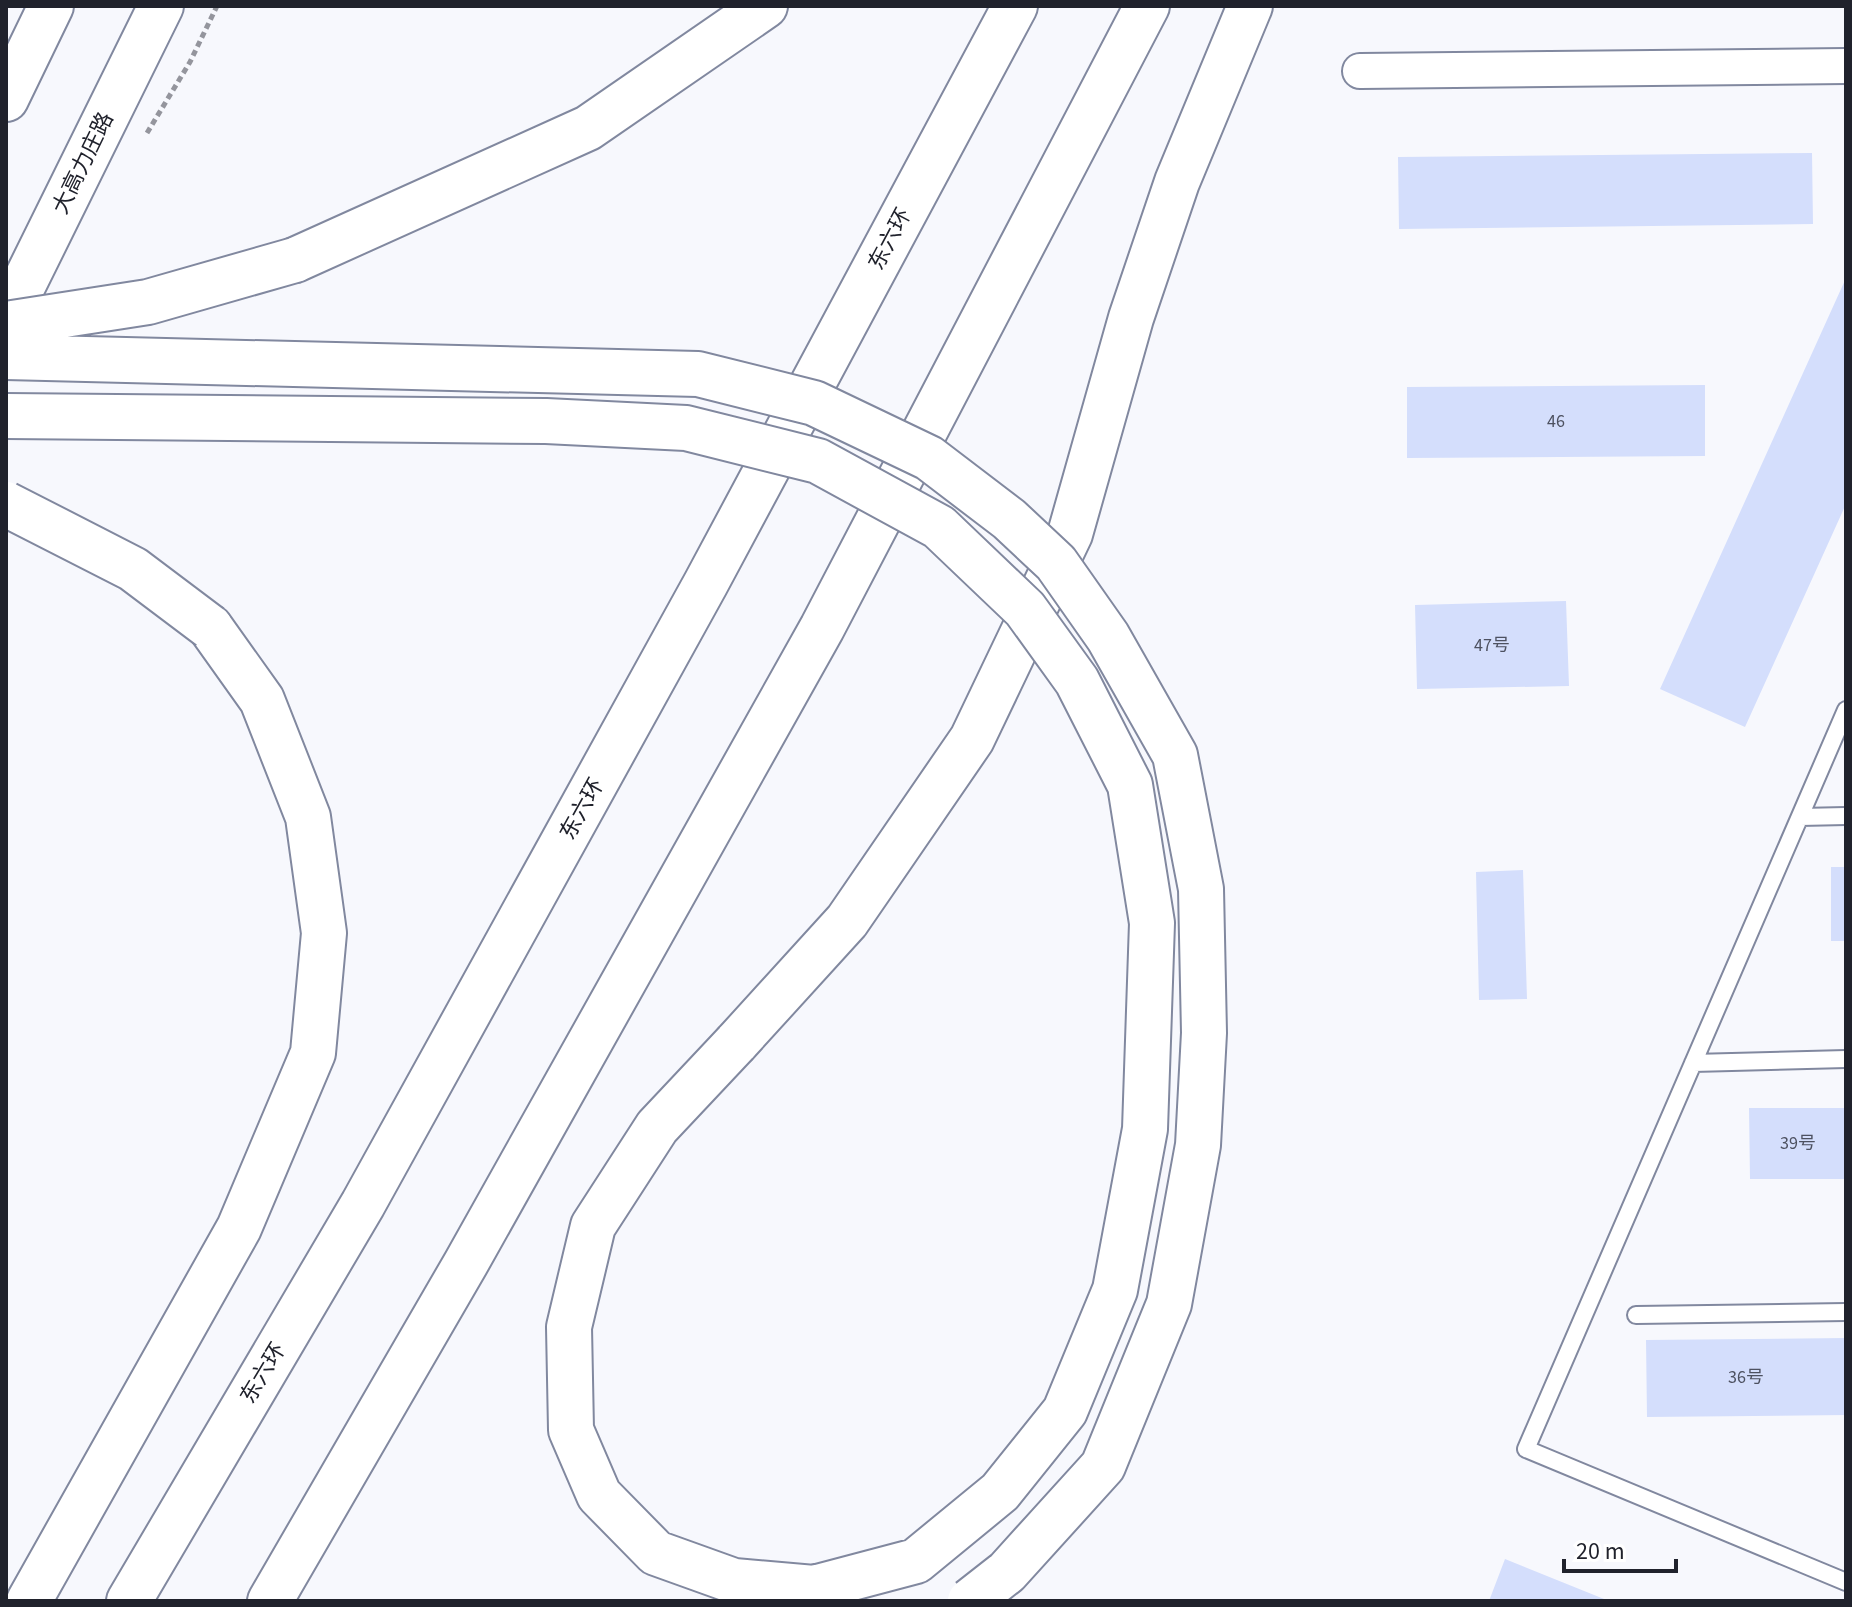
<svg xmlns="http://www.w3.org/2000/svg" width="1852" height="1607" font-family="'Source Sans 3','Noto Sans SC',sans-serif">
	<style>
		.building { fill: #d4defc }
		.lines { fill: none; stroke-linecap: round; stroke-linejoin: round }
		.service-casing { stroke: #81889f; stroke-width: 20 }
		.minor-casing { stroke: #81889f; stroke-width: 38 }
		.primary-casing { stroke: #81889f; stroke-width: 48 }
		.motorway-casing { stroke: #81889f; stroke-width: 48 }
		.path { stroke: #94959d; stroke-width: 5; stroke-dasharray: 6 4; stroke-linecap: butt }
		.service { stroke: #fff; stroke-width: 16 }
		.minor { stroke: #fff; stroke-width: 34 }
		.primary { stroke: #fff; stroke-width: 44 }
		.motorway { stroke: #fff; stroke-width: 44 }
		.motorway-bridge-casing { stroke: #81889f; stroke-width: 48; stroke-linecap: butt }
		.motorway-bridge { stroke: #fff; stroke-width: 44 }
		.labels { text-anchor: middle; dominant-baseline: central; stroke-width: 8; stroke-linejoin: round; paint-order: stroke }
		.number-label { font-size: 18px; fill: #4d5160 }
		.street-label { font-size: 22px; fill: #20222c; stroke: #fff }
	</style>
	<rect width="100%" height="100%" fill="#f7f8fd"/>
	<path class="building" d="M 1812,153 L 1813,224 L 1399,229 L 1398,157 Z
		M 1846,278 L 1846,504 L 1745,727 L 1660,689 Z
		M 1705,385 L 1705,456 L 1407,458 L 1407,387 Z
		M 1566,601 L 1569,686 L 1417,689 L 1415,605 Z
		M 1831,867 L 1846,867 L 1846,941 L 1831,941 Z
		M 1523,870 L 1527,999 L 1479,1000 L 1476,872 Z
		M 1749,1108 L 1846,1108 L 1846,1179 L 1750,1179 Z
		M 1846,1338 L 1846,1415 L 1647,1417 L 1646,1340 Z
		M 1505,1559 L 1609,1601 L 1489,1601 Z"/>
	<g class="lines">
		<defs>
			<path id="service" d="M 1846,710 L 1526,1449 L 1846,1582
				M 1800,817 L 1846,816
				M 1693,1063 L 1846,1059
				M 1636,1315 L 1846,1312"/>
			<path id="minor" d="M 1360,71 L 1846,66"/>
			<path id="primary" d="M 6,99 L 51,6
				M 6,320 L 161,6"/>
			<path id="motorway" d="M 295,260 L 588,128 L 765,6
				M 736,1043 L 847,921 L 972,739 L 1070,534 L 1131,318 L 1177,182 L 1250,6
				M 29,1601 L 239,1228 L 313,1053 L 324,933 L 308,817 L 262,700 L 210,627
				M 129,1601 L 363,1204 L 706,583 L 1015,6
				M 270,1601 L 466,1263 L 822,628 L 1147,6"/>
		</defs>
		<use href="#service" class="service-casing"/>
		<use href="#minor" class="minor-casing"/>
		<use href="#primary" class="primary-casing"/>
		<use href="#motorway" class="motorway-casing"/>
		<path class="path" d="M 147,133 L 190,62 L 217,6"/>
		<use href="#service" class="service"/>
		<use href="#minor" class="minor"/>
		<use href="#primary" class="primary"/>
		<use href="#motorway" class="motorway"/>
		<defs>
			<path id="motorway-bridge" d="M 6,324 L 148,302 L 295,260
				M 6,357 L 698,374 L 814,403 L 929,458 L 1009,519 L 1056,563 L 1108,637 L 1175,755 L 1201,889 L 1204,1033 L 1198,1145 L 1169,1304 L 1103,1466 L 1007,1572 L 970,1601
				M 6,416 L 546,421 L 686,428 L 818,461 L 939,527 L 1025,609 L 1077,681 L 1130,785 L 1152,923 L 1145,1129 L 1115,1290 L 1065,1411 L 1000,1492 L 916,1561 L 814,1588 L 734,1581 L 656,1553 L 599,1495 L 571,1430 L 569,1327 L 593,1226 L 657,1127 L 736,1043
				M 6,504 L 133,569 L 210,627"/>
		</defs>
		<use href="#motorway-bridge" class="motorway-bridge-casing"/>
		<use href="#motorway-bridge" class="motorway-bridge"/>
	</g>
	<g class="labels">
		<g class="number-label">
			<text x="1556" y="421">46</text>
			<text x="1492" y="645">47号</text>
			<text x="1798" y="1143">39号</text>
			<text x="1746" y="1377">36号</text>
		</g>
		<g class="street-label">
			<text transform="translate(83 163) rotate(-64)">大高力庄路</text>
			<text transform="translate(890 239) rotate(-62)">东六环</text>
			<text transform="translate(582 809) rotate(-61)">东六环</text>
			<text transform="translate(263 1373) rotate(-59)">东六环</text>
		</g>
	</g>
	<rect width="1852" height="1607" fill="none" stroke="#20222c" stroke-width="16"/>
	<path d="M1564 1559v12h112v-12" fill="none" stroke="#20222c" stroke-width="4"/>
	<text x="1576" y="1559" font-size="24" fill="#20222c" stroke="#ffffff" stroke-width="6" paint-order="stroke">20 m</text>
</svg>
